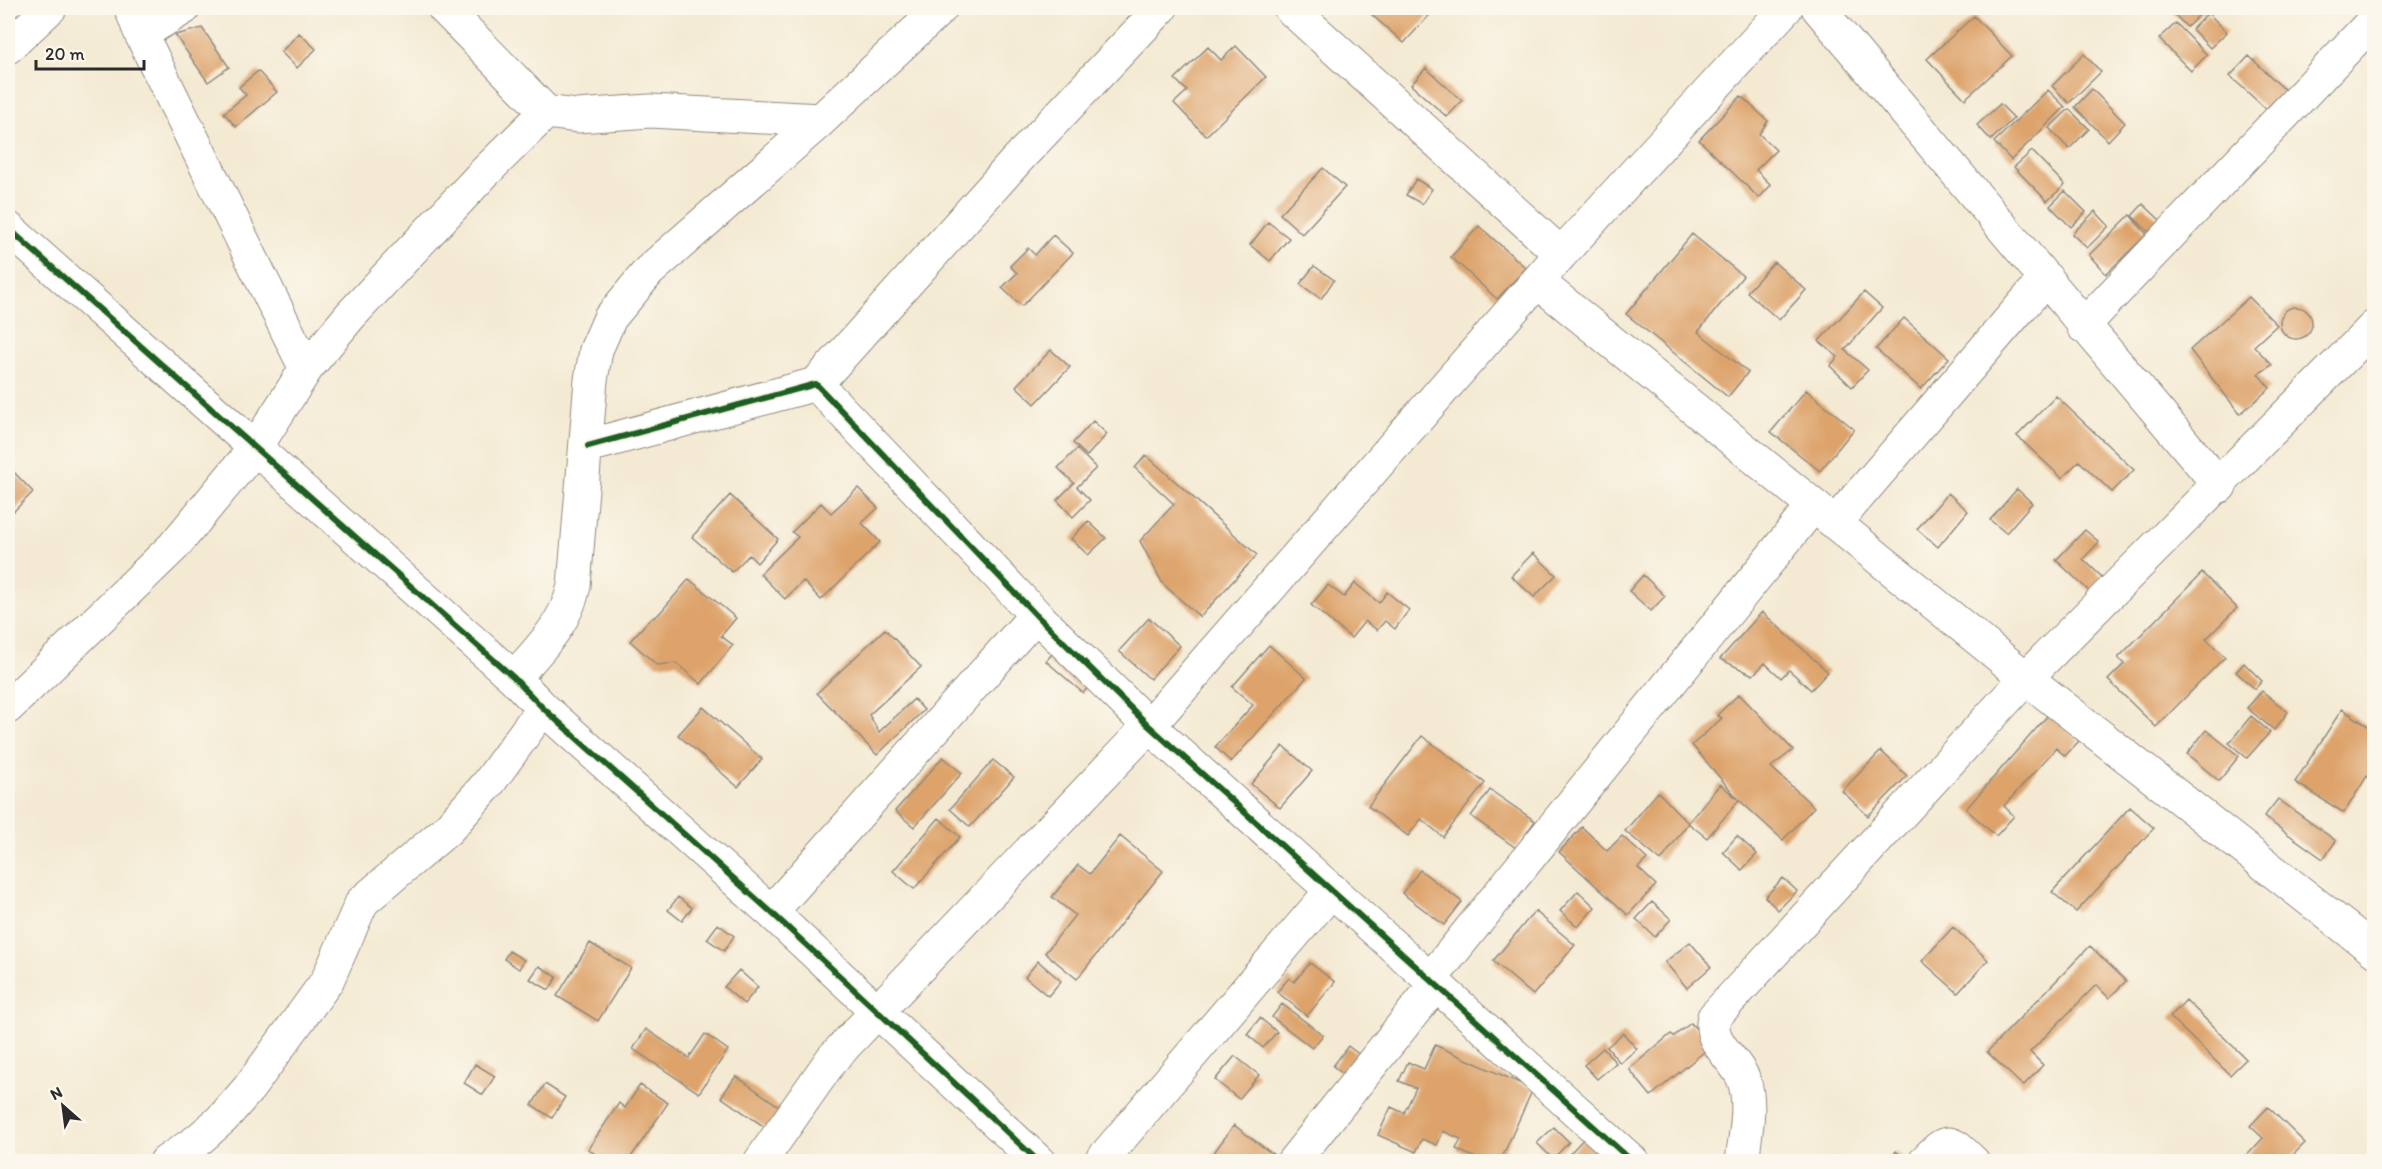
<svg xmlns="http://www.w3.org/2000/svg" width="2382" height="1169" font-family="Itim,sans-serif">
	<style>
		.building { fill: #dda36b }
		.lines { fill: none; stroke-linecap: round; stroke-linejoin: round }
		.minor-casing { stroke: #908a7f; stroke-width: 35 }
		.minor { stroke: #fff; stroke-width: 33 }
		.cycleway-casing { stroke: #fbf7ec; stroke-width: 10 }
		.cycleway { stroke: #1b5e20; stroke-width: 6 }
	</style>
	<rect width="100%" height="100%" fill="#fbf7ec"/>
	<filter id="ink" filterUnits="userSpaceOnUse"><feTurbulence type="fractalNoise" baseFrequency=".0167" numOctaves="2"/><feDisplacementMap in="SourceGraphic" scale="12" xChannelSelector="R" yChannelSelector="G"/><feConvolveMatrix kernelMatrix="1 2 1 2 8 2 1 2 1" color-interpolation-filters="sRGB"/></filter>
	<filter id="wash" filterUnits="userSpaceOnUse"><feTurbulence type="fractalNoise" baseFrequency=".008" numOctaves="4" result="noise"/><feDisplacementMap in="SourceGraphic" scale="24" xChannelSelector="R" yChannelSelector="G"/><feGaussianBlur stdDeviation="1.35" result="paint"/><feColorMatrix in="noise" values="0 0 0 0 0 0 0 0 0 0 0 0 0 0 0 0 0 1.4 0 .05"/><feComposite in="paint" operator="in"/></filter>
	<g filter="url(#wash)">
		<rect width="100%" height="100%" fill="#f4ead3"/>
		<g id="blocks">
			<path class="building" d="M 1364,8 L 1436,8 L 1404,43 Z
				M 2176,8 L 2206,8 L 2187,27 L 2172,12 Z
				M 2208,13 L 2227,32 L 2210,48 L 2192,29 Z
				M 1974,16 L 2012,56 L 1965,99 L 1927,59 Z
				M 2176,23 L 2207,55 L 2191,71 L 2159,39 Z
				M 202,28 L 229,67 L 208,82 L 175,35 Z
				M 299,33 L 316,49 L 297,68 L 281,52 Z
				M 1236,46 L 1266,77 L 1206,136 L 1174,103 L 1187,91 L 1175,79 L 1208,47 L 1221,60 Z
				M 2084,54 L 2101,72 L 2069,103 L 2052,86 Z
				M 2249,56 L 2285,90 L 2266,109 L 2230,76 Z
				M 1426,68 L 1462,101 L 1447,117 L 1411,85 Z
				M 258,71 L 277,92 L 236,127 L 224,113 L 246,95 L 239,87 Z
				M 2092,89 L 2125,123 L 2108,141 L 2075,107 Z
				M 2048,90 L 2065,107 L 2011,160 L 1994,142 Z
				M 1741,96 L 1768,121 L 1759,134 L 1776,150 L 1756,170 L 1771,185 L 1759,198 L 1699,140 Z
				M 2000,104 L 2014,118 L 1991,140 L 1977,125 Z
				M 2069,109 L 2089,129 L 2069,149 L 2049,128 Z
				M 2032,151 L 2065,185 L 2047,201 L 2014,167 Z
				M 1323,168 L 1345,187 L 1302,234 L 1280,214 Z
				M 1416,179 L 1432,189 L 1422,204 L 1406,195 Z
				M 2065,191 L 2086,212 L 2071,227 L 2050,206 Z
				M 2143,204 L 2161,221 L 2149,232 L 2132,216 Z
				M 2095,211 L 2109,226 L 2087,248 L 2072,234 Z
				M 2130,215 L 2147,234 L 2106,274 L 2089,255 Z
				M 1268,222 L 1289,238 L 1270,261 L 1250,245 Z
				M 1479,226 L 1526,268 L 1497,299 L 1451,257 Z
				M 1692,234 L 1743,276 L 1698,332 L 1748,372 L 1728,397 L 1626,314 Z
				M 1053,235 L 1073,253 L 1022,306 L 1002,288 L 1017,273 L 1010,266 L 1028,248 L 1035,255 Z
				M 1774,262 L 1806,290 L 1779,320 L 1747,292 Z
				M 1314,266 L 1334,280 L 1321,299 L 1300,284 Z
				M 1864,292 L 1882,308 L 1845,350 L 1868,370 L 1852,387 L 1830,366 L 1838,357 L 1819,341 Z
				M 2249,297 L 2277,325 L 2254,346 L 2272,365 L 2258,374 L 2270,388 L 2240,414 L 2190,350 Z
				M2280 323a16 16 0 1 1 32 0a16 16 0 1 1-32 0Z
				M 1904,318 L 1949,358 L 1921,389 L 1876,349 Z
				M 1051,350 L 1070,367 L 1035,404 L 1016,386 Z
				M 1806,390 L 1854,429 L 1820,471 L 1771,432 Z
				M 2056,396 L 2134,470 L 2112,492 L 2079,461 L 2062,478 L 2017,436 Z
				M 1093,421 L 1107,434 L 1087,456 L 1073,443 Z
				M 1077,449 L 1096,468 L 1077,487 L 1090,500 L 1073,517 L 1057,500 L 1074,483 L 1058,468 Z
				M 1146,455 L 1257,555 L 1200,617 L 1163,584 L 1140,541 L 1174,504 L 1135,468 Z
				M 8,466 L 33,492 L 8,517 Z
				M 858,488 L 878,508 L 862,523 L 880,542 L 821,600 L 803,581 L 785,599 L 760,574 L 798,537 L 792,532 L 821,503 L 831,513 Z
				M 2017,489 L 2032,503 L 2006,533 L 1990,520 Z
				M 1948,493 L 1968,511 L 1938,547 L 1917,529 Z
				M 730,495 L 778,539 L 757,563 L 749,555 L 732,572 L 692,537 Z
				M 1088,521 L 1106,538 L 1088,555 L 1071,539 Z
				M 2085,530 L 2099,542 L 2083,559 L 2103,578 L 2090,592 L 2056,560 Z
				M 1533,553 L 1556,575 L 1534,597 L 1511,576 Z
				M 2202,573 L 2237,608 L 2206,639 L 2225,657 L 2156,727 L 2108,680 L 2124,664 L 2118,658 Z
				M 1643,575 L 1665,596 L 1651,611 L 1629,591 Z
				M 689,579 L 736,618 L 721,636 L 733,645 L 701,684 L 676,663 L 657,665 L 630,641 L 648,621 L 659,614 Z
				M 1355,583 L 1379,603 L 1387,592 L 1409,610 L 1395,629 L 1385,621 L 1377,630 L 1365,621 L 1351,638 L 1311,605 L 1328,585 L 1344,597 Z
				M 1762,612 L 1828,672 L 1811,690 L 1789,670 L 1781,678 L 1765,663 L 1753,675 L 1720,659 Z
				M 1149,618 L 1180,646 L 1150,679 L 1119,651 Z
				M 885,629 L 921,667 L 869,715 L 879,732 L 914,699 L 924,710 L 877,755 L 817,693 Z
				M 1269,645 L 1306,678 L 1231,762 L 1215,747 L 1253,705 L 1232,687 Z
				M 1058,647 L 1095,680 L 1083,693 L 1046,661 Z
				M 2244,663 L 2262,681 L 2255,689 L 2236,672 Z
				M 2262,691 L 2288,712 L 2274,730 L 2247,708 Z
				M 1739,694 L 1793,750 L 1771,767 L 1814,807 L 1783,840 L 1739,800 L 1692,745 L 1722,718 L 1717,715 Z
				M 703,707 L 762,759 L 738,787 L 678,735 Z
				M 2342,709 L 2374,730 L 2374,765 L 2344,813 L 2295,782 Z
				M 2049,714 L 2079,741 L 2065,756 L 2056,748 L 2004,806 L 2014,816 L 1996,836 L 1966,809 Z
				M 2251,716 L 2270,732 L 2247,758 L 2229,743 Z
				M 2206,730 L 2239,756 L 2219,781 L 2187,754 Z
				M 1422,736 L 1485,783 L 1443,837 L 1421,819 L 1408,836 L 1368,806 Z
				M 1283,746 L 1312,771 L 1280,808 L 1251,784 Z
				M 1881,751 L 1907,776 L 1868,816 L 1842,791 Z
				M 943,757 L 962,773 L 914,827 L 895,811 Z
				M 993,760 L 1014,777 L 970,827 L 950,809 Z
				M 1720,784 L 1739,800 L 1707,838 L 1688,823 Z
				M 1490,790 L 1535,821 L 1516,848 L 1471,816 Z
				M 1658,792 L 1688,823 L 1661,861 L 1625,831 Z
				M 2278,799 L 2336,841 L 2323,859 L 2264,817 Z
				M 2130,807 L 2154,828 L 2076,912 L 2052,892 Z
				M 939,818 L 960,837 L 914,889 L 893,871 Z
				M 1582,827 L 1607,851 L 1622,836 L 1647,859 L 1638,868 L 1656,885 L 1628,915 L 1559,852 Z
				M 1120,836 L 1163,871 L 1077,979 L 1045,953 L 1075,915 L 1052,897 L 1078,865 L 1090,874 Z
				M 1737,836 L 1757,854 L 1742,870 L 1723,852 Z
				M 1420,870 L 1462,902 L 1444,925 L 1402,893 Z
				M 1783,878 L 1797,891 L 1778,910 L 1765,897 Z
				M 1578,891 L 1595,907 L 1578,927 L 1560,911 Z
				M 678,897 L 692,908 L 682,921 L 668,910 Z
				M 1652,902 L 1671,919 L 1655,937 L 1636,919 Z
				M 1535,911 L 1575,945 L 1533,995 L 1493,961 Z
				M 718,924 L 734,936 L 724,951 L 707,939 Z
				M 1953,927 L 1988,960 L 1958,993 L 1922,961 Z
				M 1690,942 L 1711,967 L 1687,988 L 1665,962 Z
				M 590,943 L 631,968 L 598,1021 L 557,996 Z
				M 2090,946 L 2126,981 L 2109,998 L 2096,985 L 2030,1052 L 2043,1065 L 2023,1086 L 1987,1052 Z
				M 509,951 L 524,960 L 519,969 L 504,959 Z
				M 1038,961 L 1061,981 L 1048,996 L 1025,977 Z
				M 1310,963 L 1335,982 L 1307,1016 L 1277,992 L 1289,978 L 1294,982 Z
				M 539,966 L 557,977 L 549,990 L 530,979 Z
				M 739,970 L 758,987 L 744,1004 L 724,987 Z
				M 2186,1000 L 2246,1059 L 2230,1075 L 2170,1017 Z
				M 1282,1004 L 1323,1035 L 1312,1048 L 1272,1017 Z
				M 1260,1018 L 1277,1032 L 1263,1048 L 1247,1034 Z
				M 1691,1023 L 1711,1046 L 1651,1096 L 1629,1069 L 1671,1034 L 1674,1036 Z
				M 646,1029 L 689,1058 L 705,1034 L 728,1050 L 699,1093 L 633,1049 Z
				M 1623,1033 L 1637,1049 L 1620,1063 L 1607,1047 Z
				M 1435,1045 L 1533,1089 L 1500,1162 L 1484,1162 L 1456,1149 L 1461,1139 L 1443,1131 L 1437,1145 L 1422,1139 L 1416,1152 L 1378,1135 L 1391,1107 L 1404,1113 L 1416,1088 L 1399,1081 L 1408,1062 L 1424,1069 Z
				M 1348,1046 L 1370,1063 L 1354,1083 L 1333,1066 Z
				M 1603,1048 L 1616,1063 L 1597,1079 L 1584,1065 Z
				M 1235,1056 L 1259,1075 L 1239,1099 L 1215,1080 Z
				M 475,1064 L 495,1076 L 483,1095 L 464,1083 Z
				M 736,1076 L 790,1114 L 775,1134 L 721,1097 Z
				M 545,1084 L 565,1097 L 552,1118 L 532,1105 Z
				M 640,1085 L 668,1103 L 631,1157 L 638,1162 L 607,1162 L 588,1149 L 619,1103 L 625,1108 Z
				M 2268,1107 L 2305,1143 L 2286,1162 L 2241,1162 L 2263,1138 L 2250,1126 Z
				M 1234,1125 L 1283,1162 L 1207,1162 Z
				M 1554,1127 L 1569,1142 L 1553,1159 L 1537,1143 Z
				M 1587,1135 L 1608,1155 L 1602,1162 L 1562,1162 Z
				M 1896,1151 L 1909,1162 L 1888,1162 Z"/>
		</g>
	</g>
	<g filter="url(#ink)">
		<use href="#blocks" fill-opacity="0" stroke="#908a7f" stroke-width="1.5"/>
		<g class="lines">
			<defs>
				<path id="minor" d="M 131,8 L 141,34 L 306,369
					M 444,8 L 546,112
					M 1290,8 L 1561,254
					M 1818,8 L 2220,486
					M 141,34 L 184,8
					M 8,47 L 50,8
					M 8,228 L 514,678 L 543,708 L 771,912 L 1039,1162
					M 1538,282 L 2026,678 L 2374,950
					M 2083,326 L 2374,20
					M 816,384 L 1016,161 L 1161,8
					M 588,446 L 816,384 L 1036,615 L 1149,726 L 1633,1162
					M 1836,522 L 2046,278
					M 514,678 C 539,649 566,624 574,586 L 591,380 L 596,350 L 610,318 L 649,271 L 821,120 L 941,8
					M 8,707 L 174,546 L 256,447 L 306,369 L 350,316 L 483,174 L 546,112 L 577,116 L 650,111 L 821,120
					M 771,912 L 1036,615
					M 166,1162 L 197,1141 L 223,1118 L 249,1088 L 327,981 L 362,902 L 447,830 L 488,784 L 543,708
					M 760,1162 L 832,1059 L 1149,726 L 1561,254 L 1786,8
					M 1100,1162 L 1332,890
					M 1293,1162 L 1428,994 L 1437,971 L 1813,506
					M 1742,1162 C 1745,1135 1753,1103 1743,1078 C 1734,1057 1707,1042 1714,1017 L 2026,678 L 2374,327
					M 1924,1162 C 1948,1137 1949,1139 1973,1162"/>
			</defs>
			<use href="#minor" class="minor-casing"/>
			<use href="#minor" class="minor"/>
			<defs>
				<path id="cycleway" d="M 8,228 L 514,678 L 543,708 L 771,912 L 1039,1162
					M 588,446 L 816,384 L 1036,615 L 1149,726 L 1633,1162"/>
			</defs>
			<use href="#cycleway" class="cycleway-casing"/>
			<use href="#cycleway" class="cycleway"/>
		</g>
	</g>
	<rect width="2382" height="1169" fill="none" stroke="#fbf7ec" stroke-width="30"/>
	<g transform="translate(63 1106) rotate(332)" stroke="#fbf7ec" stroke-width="4.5" paint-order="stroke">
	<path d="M0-4.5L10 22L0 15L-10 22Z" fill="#2b2b2b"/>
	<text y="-9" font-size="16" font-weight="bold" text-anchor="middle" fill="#2b2b2b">N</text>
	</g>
	<path d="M36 60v9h108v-9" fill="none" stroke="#2b2b2b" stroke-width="3"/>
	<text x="45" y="60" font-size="18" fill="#2b2b2b" stroke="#fbf7ec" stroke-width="4.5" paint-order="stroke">20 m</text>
</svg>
